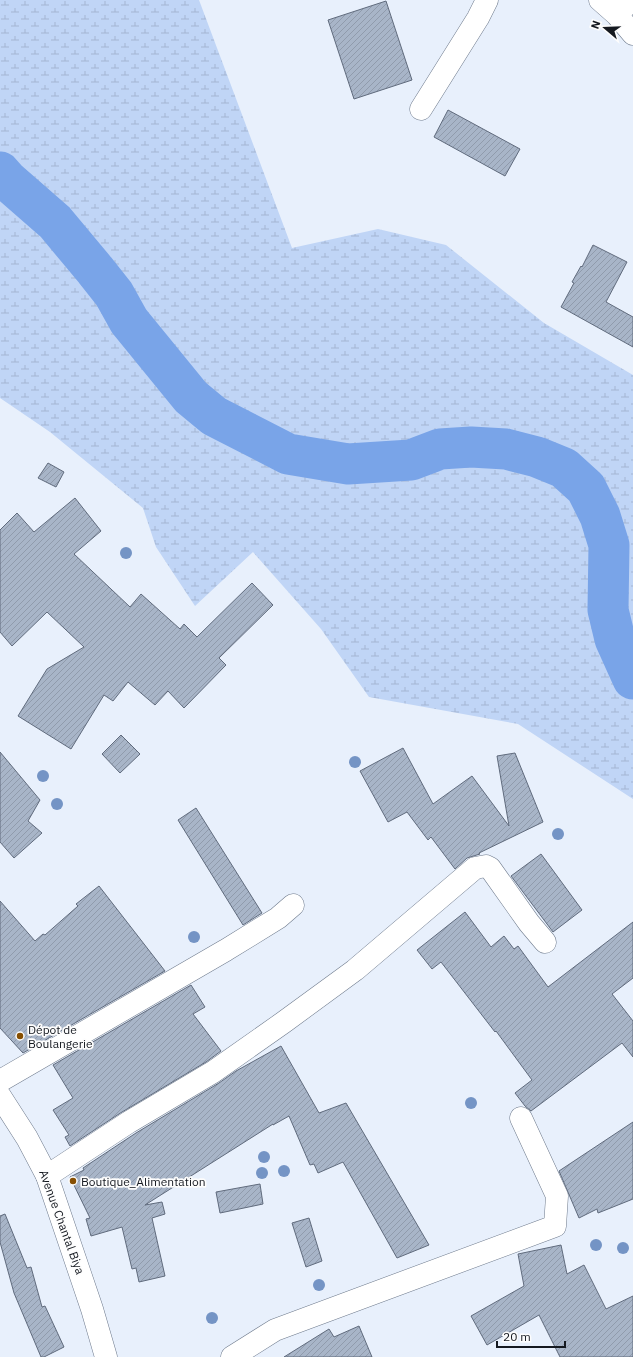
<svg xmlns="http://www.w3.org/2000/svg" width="633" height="1357" font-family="'IBM Plex Sans',sans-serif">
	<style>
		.wetland { fill: url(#wetland-marsh) }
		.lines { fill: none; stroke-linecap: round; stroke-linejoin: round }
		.river { stroke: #79a4e8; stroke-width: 41 }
		.building { fill: url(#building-hatch); stroke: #606b7d }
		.minor-casing { stroke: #6e7a8c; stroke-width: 23 }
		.major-casing { stroke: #6e7a8c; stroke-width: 23 }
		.minor { stroke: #fff; stroke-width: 22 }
		.major { stroke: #fff; stroke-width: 22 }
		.tree { fill: #7494c5 }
		.poi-dot { fill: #874f02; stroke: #fdfdfd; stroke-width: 1.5 }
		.labels { text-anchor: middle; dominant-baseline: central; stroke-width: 3.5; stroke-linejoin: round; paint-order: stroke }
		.poi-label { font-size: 12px; fill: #151920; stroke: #fdfdfd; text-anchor: start }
		.street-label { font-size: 12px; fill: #151920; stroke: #fdfdfd }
	</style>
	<defs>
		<pattern id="wetland-marsh" width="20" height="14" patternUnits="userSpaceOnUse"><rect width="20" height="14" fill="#c0d5f6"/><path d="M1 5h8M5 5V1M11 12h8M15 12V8" fill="none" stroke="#a4b6d3"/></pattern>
		<pattern id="building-hatch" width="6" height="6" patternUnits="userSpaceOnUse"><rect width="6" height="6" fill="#a8b5c8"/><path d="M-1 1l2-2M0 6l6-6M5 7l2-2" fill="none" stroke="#909bac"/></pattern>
	</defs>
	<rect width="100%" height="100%" fill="#e8f0fc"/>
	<path class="wetland" d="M 0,0 L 199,0 L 292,248 L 378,229 L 446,245 L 544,323 L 633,375 L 633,799 L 518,724 L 369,697 L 321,629 L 253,552 L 195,606 L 156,547 L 143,508 L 50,432 L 0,398 Z"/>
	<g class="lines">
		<path class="river" d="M 0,172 L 8,181 L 55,222 L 95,270 L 114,294 L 129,321 L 191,397 L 214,416 L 288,454 L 348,464 L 411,460 L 440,449 L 471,447 L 506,449 L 537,457 L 564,468 L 586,488 L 600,516 L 609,545 L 608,610 L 615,639 L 633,679"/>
	</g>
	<path class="building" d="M 386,1 L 412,80 L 354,99 L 328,20 Z
		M 448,110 L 520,149 L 505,176 L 434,137 Z
		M 593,245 L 627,262 L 606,302 L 633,317 L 633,347 L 561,307 L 574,283 L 572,282 L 581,266 L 582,267 Z
		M 48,463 L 64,472 L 56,487 L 38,478 Z
		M 75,498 L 101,531 L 74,554 L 130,607 L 141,594 L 180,629 L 184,624 L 197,637 L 252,583 L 273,605 L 219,658 L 226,665 L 184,708 L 168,691 L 155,705 L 128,682 L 113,701 L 104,695 L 71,749 L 18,716 L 47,669 L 84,647 L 47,612 L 12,646 L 0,632 L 0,530 L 17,513 L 34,532 Z
		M 121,735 L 140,754 L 120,773 L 102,754 Z
		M 403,748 L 433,804 L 472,776 L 509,826 L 497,756 L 515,753 L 543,822 L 479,853 L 480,854 L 467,858 L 455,869 L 431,837 L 428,840 L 407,812 L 388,822 L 360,771 Z
		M 0,752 L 40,800 L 28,821 L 42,833 L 14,858 L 0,842 Z
		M 196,808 L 262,913 L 243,925 L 178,820 Z
		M 541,854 L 582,910 L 553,932 L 511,876 Z
		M 99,886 L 165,971 L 23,1053 L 0,1028 L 0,901 L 35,941 L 43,934 L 45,935 L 78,906 L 76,904 Z
		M 465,912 L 491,947 L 504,936 L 514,949 L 518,946 L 548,987 L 633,922 L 633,978 L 612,994 L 633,1021 L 633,1057 L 622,1043 L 531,1111 L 525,1106 L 515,1093 L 532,1080 L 496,1031 L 495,1032 L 441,962 L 432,969 L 417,950 Z
		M 191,985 L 205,1007 L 193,1014 L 221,1051 L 206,1062 L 122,1112 L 70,1146 L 65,1137 L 69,1135 L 53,1110 L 73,1098 L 53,1065 Z
		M 281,1046 L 319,1113 L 346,1103 L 429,1245 L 397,1258 L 343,1162 L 318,1173 L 314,1164 L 310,1165 L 289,1116 L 273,1125 L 273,1124 L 145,1205 L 162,1202 L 165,1214 L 152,1218 L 165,1276 L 139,1282 L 136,1268 L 132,1269 L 122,1227 L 91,1236 L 86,1219 L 90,1218 L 70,1177 L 84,1170 L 83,1168 L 136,1133 L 219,1083 L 236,1071 Z
		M 633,1122 L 633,1199 L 598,1213 L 597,1209 L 579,1218 L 559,1171 Z
		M 260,1184 L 263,1204 L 220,1213 L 216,1192 Z
		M 5,1214 L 27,1268 L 31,1267 L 42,1307 L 45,1306 L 64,1347 L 44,1357 L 41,1357 L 14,1293 L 0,1242 L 0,1216 Z
		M 309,1218 L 322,1261 L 306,1267 L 292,1223 Z
		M 561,1245 L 567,1274 L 584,1265 L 606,1309 L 633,1296 L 633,1357 L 560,1357 L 539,1315 L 487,1345 L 471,1316 L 524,1286 L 518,1254 Z
		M 359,1326 L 372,1357 L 284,1357 L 329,1329 L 334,1337 Z"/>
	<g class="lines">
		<defs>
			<path id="minor" d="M 600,0 L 617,15 L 631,0
				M 617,15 L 633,34
				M 421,109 L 478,18 L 487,0
				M 0,1081 L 226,950 L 278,918 L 293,905
				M 47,1176 L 129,1122 L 213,1072 L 284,1022 L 355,970 L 475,868 L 486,866 L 490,868 L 529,923 L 545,942
				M 232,1357 L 275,1330 L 555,1226 L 557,1196 L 521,1118"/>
			<path id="major" d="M 0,1096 L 27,1138 L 47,1176 L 92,1309 L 106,1357"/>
		</defs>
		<use href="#minor" class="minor-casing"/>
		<use href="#major" class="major-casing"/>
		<use href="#minor" class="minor"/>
		<use href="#major" class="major"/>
	</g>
	<g class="tree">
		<circle cx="126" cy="553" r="6"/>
		<circle cx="355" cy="762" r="6"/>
		<circle cx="43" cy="776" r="6"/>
		<circle cx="57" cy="804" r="6"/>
		<circle cx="558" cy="834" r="6"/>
		<circle cx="194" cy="937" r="6"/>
		<circle cx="471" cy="1103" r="6"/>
		<circle cx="264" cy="1157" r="6"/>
		<circle cx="284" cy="1171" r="6"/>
		<circle cx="262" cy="1173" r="6"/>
		<circle cx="596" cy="1245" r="6"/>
		<circle cx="623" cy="1248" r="6"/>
		<circle cx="319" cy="1285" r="6"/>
		<circle cx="212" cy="1318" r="6"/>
	</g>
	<g class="poi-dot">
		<circle cx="20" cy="1036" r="4"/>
		<circle cx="73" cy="1181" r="4"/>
	</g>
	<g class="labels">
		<g class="poi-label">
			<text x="28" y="1029">Dépot de<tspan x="28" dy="14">Boulangerie</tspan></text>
			<text x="81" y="1181">Boutique_Alimentation</text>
		</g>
		<g class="street-label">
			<text transform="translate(62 1222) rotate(70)">Avenue Chantal Biya</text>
		</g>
	</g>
	<g transform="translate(605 28) rotate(289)" stroke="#fdfdfd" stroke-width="3" paint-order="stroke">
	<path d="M0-3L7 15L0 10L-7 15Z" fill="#151920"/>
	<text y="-6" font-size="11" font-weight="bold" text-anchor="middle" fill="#151920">N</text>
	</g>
	<path d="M497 1341v6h68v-6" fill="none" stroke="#151920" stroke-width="2"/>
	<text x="503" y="1341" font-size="12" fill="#151920" stroke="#fdfdfd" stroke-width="3" paint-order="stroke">20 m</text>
</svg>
